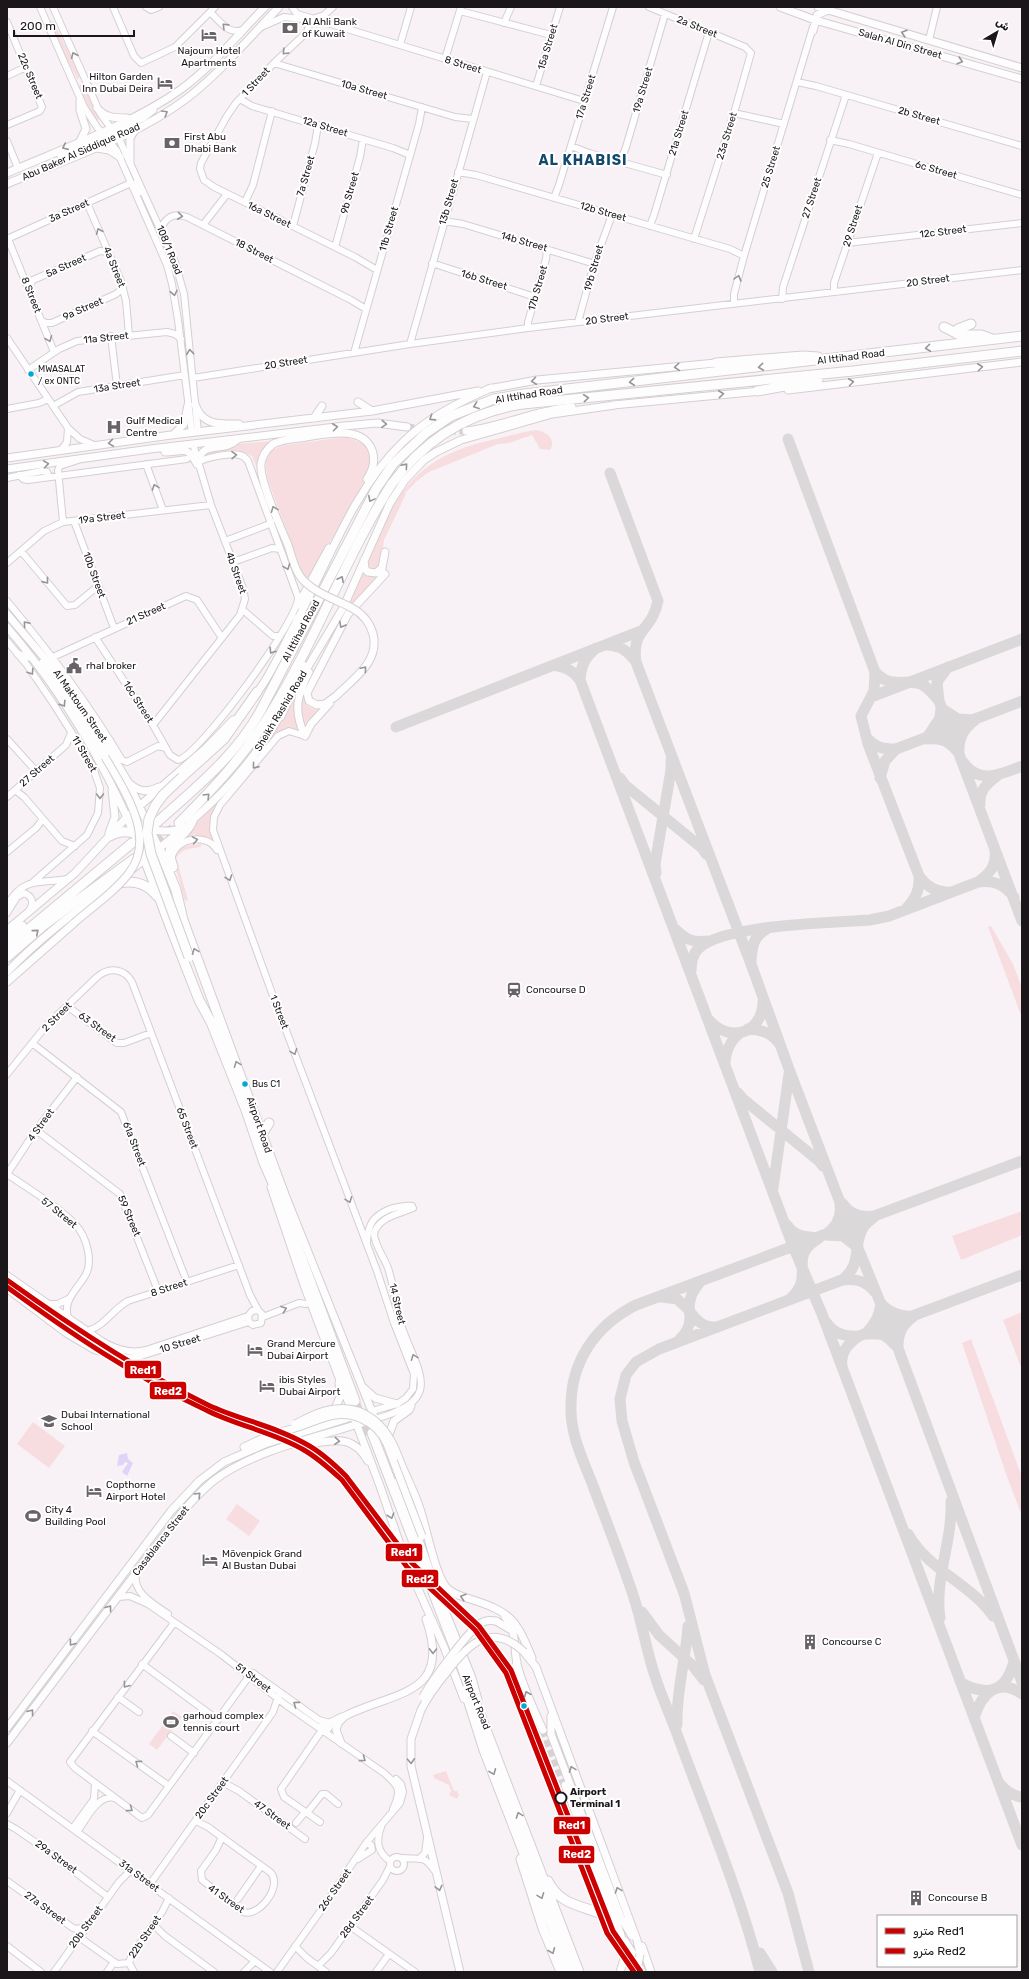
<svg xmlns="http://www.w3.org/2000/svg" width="1029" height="1979" font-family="Rubik,Cairo,sans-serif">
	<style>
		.green { fill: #f7dde0 }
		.water { fill: #e0d3f8 }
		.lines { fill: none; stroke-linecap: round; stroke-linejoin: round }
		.taxiway { stroke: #dbd8da; stroke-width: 11 }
		.major-tunnel { stroke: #d7d1d5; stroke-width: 7; stroke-dasharray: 7 3.5; stroke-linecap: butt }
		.highway-tunnel { stroke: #d7d1d5; stroke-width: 9; stroke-dasharray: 9 4.5; stroke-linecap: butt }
		.minor-casing { stroke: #d4cfd2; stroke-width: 8 }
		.major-casing { stroke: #d4cfd2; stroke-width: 9 }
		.highway-casing { stroke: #d4cfd2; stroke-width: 11 }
		.minor { stroke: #fefdfe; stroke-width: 6 }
		.major { stroke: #fefdfe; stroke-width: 7 }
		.highway { stroke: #fefdfe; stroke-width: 9 }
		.major-bridge-casing { stroke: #d4cfd2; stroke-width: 9; stroke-linecap: butt }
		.highway-bridge-casing { stroke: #d4cfd2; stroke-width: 11; stroke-linecap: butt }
		.major-bridge { stroke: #fefdfe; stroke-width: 7 }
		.highway-bridge { stroke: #fefdfe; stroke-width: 9 }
		.metro-1-casing { stroke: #fff; stroke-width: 8 }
		.metro-2-casing { stroke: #fff; stroke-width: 8 }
		.metro-1 { stroke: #c00; stroke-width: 5 }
		.metro-2 { stroke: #c00; stroke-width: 5 }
		.oneway { stroke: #979597 }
		.bus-dot { fill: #00a9ce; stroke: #fff; stroke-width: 1.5 }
		.stop-dot { fill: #fff; stroke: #1a1619; stroke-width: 2 }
		.labels { text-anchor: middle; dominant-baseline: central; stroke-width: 4; stroke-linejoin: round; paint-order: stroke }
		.bus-label { font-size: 9px; fill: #1a1619; stroke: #fff; text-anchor: start }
		.poi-label { font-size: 10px; fill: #1a1619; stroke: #fff; text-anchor: start }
		.street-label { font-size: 10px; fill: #1a1619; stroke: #fff }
		.stop-label { font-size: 10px; font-weight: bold; fill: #1a1619; stroke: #fff; text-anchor: start }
		.district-label { font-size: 14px; font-weight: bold; letter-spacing: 1px; fill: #12496b; stroke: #fff }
		.line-badge { stroke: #fff; stroke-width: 1.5 }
		.badge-label { font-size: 11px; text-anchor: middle; font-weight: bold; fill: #fff }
	</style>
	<rect width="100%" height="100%" fill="#f8f2f6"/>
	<path class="green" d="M 53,21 L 80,75 L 78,80 L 48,23 Z
		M 83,84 L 99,119 L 96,121 L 78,86 Z
		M 535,430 C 545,431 557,438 550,450 L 540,449 L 532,435 L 509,443 L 498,444 L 429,472 L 417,481 L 405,493 L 406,494 L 384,540 L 381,565 L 378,570 L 367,568 L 366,565 C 396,492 415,456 496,439 C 509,436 522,432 535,430 Z
		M 346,437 C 367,444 372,447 371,469 L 309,580 L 301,571 L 268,480 C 264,462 264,451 285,445 Z
		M 271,441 L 259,456 L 256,467 L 252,456 L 242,452 L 203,455 L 204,451 L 236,444 Z
		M 364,570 L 372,576 L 382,573 L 351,606 L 349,605 Z
		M 303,693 L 307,706 L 318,711 L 305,724 L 303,723 L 300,712 Z
		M 296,694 L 295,712 L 299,730 L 289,727 L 281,730 L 211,818 L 210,831 L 213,841 L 206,837 L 196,837 L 195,834 L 192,835 L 192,838 L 175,843 C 186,830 200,820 212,807 C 246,773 274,736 296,694 Z
		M 194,844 L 194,845 L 201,844 L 201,847 C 192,848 181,849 176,858 L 188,900 L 185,901 L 173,859 L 180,848 Z
		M 991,926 L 1013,964 L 1022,988 L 1022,1018 L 988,927 Z
		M 1022,1211 L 1022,1235 L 961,1260 L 952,1236 Z
		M 1022,1312 L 1022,1370 L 1003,1320 Z
		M 971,1339 L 1022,1477 L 1022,1516 L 1006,1474 L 962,1343 Z
		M 33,1422 L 65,1446 L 49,1468 L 17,1444 Z
		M 237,1504 L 260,1521 L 249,1536 L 226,1519 Z
		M 173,1711 L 182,1717 L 157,1750 L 149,1744 Z
		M 446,1771 L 454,1791 L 457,1791 L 459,1795 L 457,1799 L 449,1795 L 451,1791 L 449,1785 L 434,1778 L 433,1775 Z"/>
	<path class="water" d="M 127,1453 L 128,1459 L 133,1463 L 127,1476 L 122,1472 L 128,1463 L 125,1462 L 123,1465 L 117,1466 L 119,1455 Z"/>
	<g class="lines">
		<path class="taxiway" d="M 788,439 L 875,672 L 874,691 L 861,716 L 868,744 L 919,876 C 920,891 915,899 905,910
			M 610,473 L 658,601 C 652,631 631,629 636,662 L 751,964 L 789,1069 L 849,1226 L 889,1324 L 1022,1682
			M 606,645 C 620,645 628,651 636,662
			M 596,648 C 585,658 581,665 580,680 L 793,1246 L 822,1314 L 1022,1845
			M 554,665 C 566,668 573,670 580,680
			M 875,672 C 891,688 898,680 917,683 C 926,684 933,694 939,701 L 937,682 L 948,667
			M 871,697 L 1022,639
			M 939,701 L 1022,921
			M 941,708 L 958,719 L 975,720 C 964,728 958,738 959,752
			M 941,708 L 940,718 L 926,739 C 939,738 948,740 956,750
			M 396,727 L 643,630
			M 867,738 C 876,748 883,749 896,749
			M 964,763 C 979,785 1002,774 1022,766
			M 620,778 L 625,785 L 702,848 L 706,854
			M 880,778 L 885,761 L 896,749 L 1022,701
			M 980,805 C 979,791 986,784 997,776
			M 656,873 L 655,864 L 671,770 L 671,760
			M 919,876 C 926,886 935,892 948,892
			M 978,882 C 989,874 997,866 995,851
			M 675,929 C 685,939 692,943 707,941
			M 751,962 C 752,945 753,937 768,928
			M 691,971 C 691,964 692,955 698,949 C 723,924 832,923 870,920 L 889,916 L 978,882 C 994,880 1004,884 1014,897
			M 709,1020 C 730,1044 763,1033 763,1001
			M 748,1029 C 762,1030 770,1032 779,1043
			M 725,1063 C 726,1050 730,1041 740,1033
			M 738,1093 L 743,1099 L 819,1161 L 823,1166
			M 773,1188 L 789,1074
			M 842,1203 C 851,1215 860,1218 875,1216 C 871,1220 866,1223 863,1228 C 852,1247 863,1264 842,1280
			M 840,1205 C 842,1218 835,1228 825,1235 L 843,1236 L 857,1247
			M 787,1225 C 795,1237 806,1237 819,1238 C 815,1241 810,1244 807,1248 C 795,1263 812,1279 791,1298
			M 662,1297 L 677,1299 L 689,1310
			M 881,1303 C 879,1317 875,1325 865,1334 C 881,1333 884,1333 895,1345
			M 882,1305 C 891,1314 902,1317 914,1316 C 903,1324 898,1332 898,1346
			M 689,1310 C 689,1298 692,1292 700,1282
			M 826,1322 C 834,1334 845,1337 859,1336 C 848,1344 840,1352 842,1366
			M 859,1336 L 1022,1275
			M 678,1341 C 688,1332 692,1323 689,1310 C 696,1321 704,1328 718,1327
			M 908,1534 C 928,1570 971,1584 993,1616
			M 642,1612 L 659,1635 L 693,1666 L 704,1680
			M 940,1618 C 934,1579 953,1540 951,1501
			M 961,1683 C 988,1697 1006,1692 1014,1661
			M 974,1718 C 981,1695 997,1676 1022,1694
			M 677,1725 C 676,1691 686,1659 688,1626
			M 1000,1784 C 1006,1791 1012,1796 1022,1797
			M 760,1953 L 772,1972
			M 760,1972 C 739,1890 705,1811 676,1731 C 669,1712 660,1693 654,1673 C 645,1645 641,1616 631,1589 C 619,1553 605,1518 592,1483 C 582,1458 570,1433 571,1406 C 571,1361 596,1325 636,1305 L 1022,1161
			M 809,1972 L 788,1893 L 705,1675 L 684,1593 L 634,1462 L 622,1421 L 620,1399 L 626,1375 L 636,1362 L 659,1349 L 842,1280 C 856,1278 866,1281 875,1292"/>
		<path class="major-tunnel" d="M 407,427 L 447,431 L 466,431
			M 543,1730 L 565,1791
			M 531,1733 L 568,1835 L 575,1845"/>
		<path class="highway-tunnel" d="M 134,859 L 179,823
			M 355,1401 L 367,1435"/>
		<defs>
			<path id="minor" d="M 40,7 L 84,107 L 97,127 L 117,151 L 167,265 L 172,284 L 178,320 L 192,433
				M 53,7 L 100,113 L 120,141 L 175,262 L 184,294 L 198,432
				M 113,7 L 134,56 L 141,63 L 175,47 L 215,7
				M 146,7 L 151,10 L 159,7
				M 292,7 L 297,14 L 311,18 L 584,101
				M 649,7 L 745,47 L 751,53 L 734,113 L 694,239
				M 460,11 L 551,35
				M 210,12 C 220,21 228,35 242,30
				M 315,18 L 324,15 L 333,7
				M 305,19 L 309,25 L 307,32 L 274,63 L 236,103 L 227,116 L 201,163 L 200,169 L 204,180 L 214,187 L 355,257 L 377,270
				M 7,22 L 42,107 L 40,111 L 7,125
				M 504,23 L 511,7
				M 261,27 L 284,17 L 303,19
				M 929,40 L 937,7
				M 400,45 L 411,7
				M 445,59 L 461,7
				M 274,63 L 455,117 L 473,119
				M 7,76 L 26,67
				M 797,82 L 816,86 L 1022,146
				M 536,86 L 560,7
				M 240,99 L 252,106 L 393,148 L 410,155
				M 734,113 L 784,124
				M 830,140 L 849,144 L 1022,195
				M 7,141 L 18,168
				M 571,146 L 589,153 L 667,175
				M 620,162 L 626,147 L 665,14
				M 458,172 L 476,175 L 730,249 L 744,256
				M 554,198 L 559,185 L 613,7
				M 245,202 L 253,185 L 272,111
				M 87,203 L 121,281 L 126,301 L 129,335
				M 444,221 L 463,224 L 595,264
				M 203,225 L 227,194
				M 293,226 L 315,143 L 318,125
				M 650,226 L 654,215 L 709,32
				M 161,228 C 167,216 174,213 187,217 L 351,300 L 366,309
				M 7,239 L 131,183 L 138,185 L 141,192
				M 8,239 L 54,352
				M 847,243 L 1022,223
				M 335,247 L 360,157 L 363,139
				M 432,263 L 535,297
				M 28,288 L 33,280 L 100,251 L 108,252
				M 834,292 L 834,283 L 878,153
				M 782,299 L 783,287 L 846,95
				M 734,304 L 734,294 L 744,256 L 813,27
				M 41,320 L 46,323 L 52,323 L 116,294 L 123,288
				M 578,322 L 595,261 L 612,215
				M 528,328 L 528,322 L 546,259 L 547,249
				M 111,336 L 117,386
				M 7,338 L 68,428 L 80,439 L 94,445
				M 410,344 L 487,72
				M 354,353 L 419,124 L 422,107
				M 28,370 L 59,349 L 77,341 L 167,332 L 175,334 L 181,339
				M 193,378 L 410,344 L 528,328 L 1022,270
				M 53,406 L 78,392 L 185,375
				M 7,409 L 39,403 L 48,399
				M 61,450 L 67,442 L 68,428
				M 146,464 L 163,510
				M 19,475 L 23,479 L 28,480 L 187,459
				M 7,478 L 42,471 L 47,472 L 49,477
				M 74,521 L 114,628
				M 63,522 L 58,470 L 60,466 L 78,460
				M 225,541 L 267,525 L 271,521
				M 21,551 L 67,606 L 75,605 L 98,586
				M 233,562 L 272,548 L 280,549
				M 7,563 L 44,531 L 63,522 L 211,505
				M 7,601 C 49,651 88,703 122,760 L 127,762 L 158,746 L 166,748
				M 243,610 L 273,636 L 280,636
				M 95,637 L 153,725 L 170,755 L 178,760 C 198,757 300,619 298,597 L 248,461 C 246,458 244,456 240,455 C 232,453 202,457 197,464
				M 7,641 L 27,665 L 53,703 L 92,765 L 100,788 L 98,813 L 87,835 L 33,882
				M 49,657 L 53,657 L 186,596 L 197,600 L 222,638
				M 153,725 L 240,615 L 245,599 L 243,588 L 211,505 L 193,444
				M 305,736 L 289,731 L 278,736 L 220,805 L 214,817 L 213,830 L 273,996 L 377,1271 L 394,1323 L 414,1374 L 413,1389 L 406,1398 L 397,1404 L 372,1411
				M 7,739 L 36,771
				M 15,790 L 24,797 L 62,841 L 75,846
				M 7,797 L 66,745 L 71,733
				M 7,852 L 36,828 L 43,819
				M 172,856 C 178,837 207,833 217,850
				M 7,905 C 24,876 40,884 68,879
				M 7,913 L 17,897 L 24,893 C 32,896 34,902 30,909
				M 67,1006 L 117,1043 L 124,1043 L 151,1033
				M 32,1043 L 121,1112 L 187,1282
				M 7,1074 L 46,1026 L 97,977 C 109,967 124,968 132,982 L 250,1295 L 258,1310 L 262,1314 L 261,1323 L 253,1325 L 249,1322 L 248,1316 L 252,1311 L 258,1310
				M 36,1130 L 120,1194 L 158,1291
				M 367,1242 C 368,1224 373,1216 390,1209 C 398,1207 404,1205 412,1206
				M 7,1275 L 102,1341 C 116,1349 129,1354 146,1350 L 248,1316
				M 7,1289 L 67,1334 L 94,1350 L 120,1358 L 141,1356 L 249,1322
				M 49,1304 L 58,1304 L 70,1298
				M 68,1317 C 63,1302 75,1291 83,1279 C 95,1264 87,1236 74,1223 C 58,1206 27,1188 7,1174 L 36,1130 L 77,1077
				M 263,1317 L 299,1303 L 306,1304
				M 49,1321 C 57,1315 68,1328 75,1333 L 80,1331 L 79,1325
				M 87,1331 C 104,1327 113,1309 128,1301 L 239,1265
				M 375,1419 C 447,1399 417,1373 400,1322 C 395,1304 394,1286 388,1268 C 384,1257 375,1246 374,1234 C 378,1217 399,1214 413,1208
				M 136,1573 C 132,1593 154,1604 168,1614
				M 118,1597 L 130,1596 L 148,1604 L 222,1655 L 286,1705 L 384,1773 C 399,1786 402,1790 393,1809
				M 174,1623 L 70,1762 L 75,1768 L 142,1818 L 148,1815 L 250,1675
				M 142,1664 L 218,1720
				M 253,1673 L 319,1720 L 330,1723 L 331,1725 L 328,1729 L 321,1726
				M 118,1697 L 139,1712
				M 92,1731 L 169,1786
				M 171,1736 L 194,1753
				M 7,1781 L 270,1972
				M 224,1783 L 239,1791 L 305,1839
				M 7,1813 L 20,1790
				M 307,1813 L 322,1794 L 326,1794 L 338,1804
				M 196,1821 L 208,1827 L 270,1872 C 284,1885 259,1918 243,1912 L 202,1880 L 201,1871 L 216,1850 L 222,1837
				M 320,1822 L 284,1797 L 281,1789 L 322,1730
				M 296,1823 L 305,1812
				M 7,1824 L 16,1829 L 45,1849 L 108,1897
				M 381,1827 C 376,1841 377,1852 390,1861
				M 73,1828 L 94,1799 L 95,1783
				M 77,1832 C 86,1820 98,1793 115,1798
				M390 1864a7 7 0 1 1 14 0a7 7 0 1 1-14 0Z
				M 402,1858 C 418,1860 424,1854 434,1870
				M 358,1859 L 372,1850 L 371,1845 L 366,1843
				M 419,1859 L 425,1853 L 427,1838
				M 7,1881 L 73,1928 L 77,1929 L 86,1927
				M 150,1884 L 273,1712 L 278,1697
				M 238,1899 L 261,1866
				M 154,1925 L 165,1936 L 214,1972
				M 350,1926 L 415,1972
				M 79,1937 L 117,1964 L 129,1963
				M 7,1946 L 41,1972
				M 295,1946 L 307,1958 L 326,1972
				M 129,1963 L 132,1954 L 162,1912 L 169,1898
				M 129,1963 L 134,1972
				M 318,1966 L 331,1953 L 383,1880 L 390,1866
				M 54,1972 L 119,1882 L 131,1870
				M 107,1972 L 114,1962
				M 244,1972 L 255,1961
				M 277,1972 L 324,1906 L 366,1843 L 400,1803 L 403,1792 L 401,1784 L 396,1779
				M 376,1972 L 389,1954"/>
			<path id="major" d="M 780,7 L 815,20 L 1022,79
				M 818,7 L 1022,68
				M 813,31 L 817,15 L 828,10
				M 97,108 C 106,118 114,118 127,118
				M 80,141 L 86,129 L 80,110 L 80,100
				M 110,141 L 110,136 L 114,132 L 144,117 L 153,110
				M 97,148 L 109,150 L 120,157
				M 61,156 L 105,137 L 110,128
				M 130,162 L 130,138 L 135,130
				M 7,173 C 62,149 132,124 180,90 C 212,67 237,35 265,7
				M 7,184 C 66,159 134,138 186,99 C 220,73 249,38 279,7
				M 488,389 L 537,380 L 716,363
				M 788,390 L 1022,362
				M 358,402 L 372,411
				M 195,404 C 202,426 220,424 239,424
				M 613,405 L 761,391
				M 314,418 L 322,406
				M 466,431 C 502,427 535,410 572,407
				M 173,435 L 184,424 L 188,405
				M 165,452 C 184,452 186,444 197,464
				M 7,458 L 171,435 L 372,411 L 478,391
				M 197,464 C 203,438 222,454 237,440
				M 7,469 L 150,449 L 344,426 L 377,423 L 407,427
				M 288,545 C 281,528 259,481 261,464 C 262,456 267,449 273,444 C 283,439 295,439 306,437 C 327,434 362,425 372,450 C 376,461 373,470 367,479
				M 364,560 L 365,569 L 368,572 L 376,573 L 382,568 L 385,552
				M 298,605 L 329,548
				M 7,614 L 53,668 L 93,724 L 127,780 L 159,848
				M 7,627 C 60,689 104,762 135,836
				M 18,654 L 24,657 L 31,657
				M 43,662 L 84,721 L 105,757
				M 303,675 L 343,608 L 390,503 L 405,480 L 424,460 L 436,452 L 461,440 L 552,414 L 615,405
				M 254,696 C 267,683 283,647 292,630 C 326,569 351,492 402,443 C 427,418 459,402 491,388
				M 336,696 L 325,704 L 317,705 L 309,701 L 307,693 L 348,614 L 385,574
				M 305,736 C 293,711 297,695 309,672
				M 305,736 L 311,724 L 330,703
				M 129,783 C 139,792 147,793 159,787
				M 134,821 C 152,832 166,834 186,827
				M 189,823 C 226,792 258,754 282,712
				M 109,833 L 115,817 L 112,790
				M 7,930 L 75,873 L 127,817 L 206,748 L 233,720
				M 7,972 C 58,919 122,880 178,833
				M 7,982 L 74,923
				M 271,1187 L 304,1285 L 380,1486 L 406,1562 L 444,1647 L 464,1699
				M 282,1187 L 377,1424
				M 364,1388 L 375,1398 L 397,1404
				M 333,1413 L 340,1397 L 339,1383
				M 387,1440 L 394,1421 L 409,1410 L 411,1406
				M 307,1444 C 333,1441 352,1433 368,1461
				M 244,1447 L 276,1432
				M 398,1456 C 404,1472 412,1487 418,1503 C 426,1524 434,1572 446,1587 C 452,1594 461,1596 470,1599 C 511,1612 516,1619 532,1658
				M 398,1481 L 437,1591 L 472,1678 L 478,1700
				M 505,1617 C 518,1632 513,1651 518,1668 C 524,1689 534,1710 543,1730
				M 496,1621 L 513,1631
				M 524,1652 L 536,1667 L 637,1940 L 640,1954
				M 517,1662 L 510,1682 L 531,1733
				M 421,1710 L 411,1739 L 411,1766 L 460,1972
				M 551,1716 L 551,1734 L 621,1918 L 632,1936
				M 330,1723 L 342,1717
				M 7,1728 L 171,1511 L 199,1481 L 224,1462 L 265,1444 L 355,1416
				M 7,1743 L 180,1515 C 190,1503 200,1492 212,1482 C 249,1452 316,1437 362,1423
				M 341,1743 L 336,1730 L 338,1723 L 345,1716 C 395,1691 453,1696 426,1619
				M 565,1785 L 588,1846 L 591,1851 L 597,1854
				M 575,1845 L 595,1866 L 621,1935 L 625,1956 L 620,1972
				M 625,1941 L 637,1960 L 642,1972
				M 642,1946 L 651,1972"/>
			<path id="highway" d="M 944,327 L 960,335 L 981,335 L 992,339
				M 957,334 L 958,329 L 971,324
				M 716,363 L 803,356 L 818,357
				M 757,391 L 818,380
				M 293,637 L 298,619
				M 280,716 L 303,666
				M 182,777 L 224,739 L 257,692
				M 179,823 C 213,789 245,755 270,714 C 316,640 345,558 391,485 C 424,440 468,412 523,404 L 853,371 L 1022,351
				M 155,824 C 193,790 236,756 261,710 L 376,489 L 393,464 L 426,433 L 451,416 L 494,399 L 524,394 L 1022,336
				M 110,836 C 125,827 141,833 152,845
				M 159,848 L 176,890 L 183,920 L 283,1192
				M 157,851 L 153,849 L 148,850 L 145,859 L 170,926 L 199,1000 L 211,1022 L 246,1110 L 264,1163 L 279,1197 L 355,1401
				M 173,867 C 162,837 184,842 192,821
				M 110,885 C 129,880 144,880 157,896
				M 7,936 L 22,926
				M 7,947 L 132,843
				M 7,957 L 44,925 L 134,859
				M 262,1134 L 269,1123
				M 372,1433 L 579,1972
				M 465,1690 L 484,1750 L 570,1972
				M 521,1859 L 543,1928 L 561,1972
				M 548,1881 C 563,1911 592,1904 616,1922"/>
		</defs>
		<use href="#minor" class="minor-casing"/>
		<use href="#major" class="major-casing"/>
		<use href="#highway" class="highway-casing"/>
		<use href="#minor" class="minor"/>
		<use href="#major" class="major"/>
		<use href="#highway" class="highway"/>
		<defs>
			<path id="major-bridge" d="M 288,545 C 292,557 295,572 304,581 C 317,594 337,600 352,608 C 363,614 370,623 373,634 C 380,662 353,679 336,696
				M 74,923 C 92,907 115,892 129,873 C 157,837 124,790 105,757
				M 295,1424 C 306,1419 317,1412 329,1410 C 364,1402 387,1426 398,1456
				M 276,1432 C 306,1431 331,1404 362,1419 C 374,1424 382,1433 387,1444 L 422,1536
				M 423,1697 C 430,1683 469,1630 481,1623 C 486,1620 490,1620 496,1621
				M 421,1710 C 428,1696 437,1684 447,1672 C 468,1644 491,1621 524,1652
				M 634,1972 L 638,1965 L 640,1954"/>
			<path id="highway-bridge" d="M 182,777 L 163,795 L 155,806 L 149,819 L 147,833 L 151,854 L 189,957"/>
		</defs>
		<use href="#major-bridge" class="major-bridge-casing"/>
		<use href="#highway-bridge" class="highway-bridge-casing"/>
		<use href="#major-bridge" class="major-bridge"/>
		<use href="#highway-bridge" class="highway-bridge"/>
		<defs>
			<path id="metro-1" d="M 7,1280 C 71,1326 137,1370 208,1405 C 240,1420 275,1426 306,1444 C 321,1452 334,1464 346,1476 L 412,1563 L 479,1626 L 511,1670 L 613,1931 L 641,1972"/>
			<path id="metro-2" d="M 7,1287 C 70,1333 135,1377 206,1410 C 237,1426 274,1432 304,1450 C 318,1458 330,1469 342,1480 L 407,1567 L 475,1630 L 506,1673 L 607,1933 L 634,1972"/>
		</defs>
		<use href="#metro-1" class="metro-1-casing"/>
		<use href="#metro-2" class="metro-2-casing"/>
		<use href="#metro-1" class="metro-1"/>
		<use href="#metro-2" class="metro-2"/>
	</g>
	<defs><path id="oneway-chevron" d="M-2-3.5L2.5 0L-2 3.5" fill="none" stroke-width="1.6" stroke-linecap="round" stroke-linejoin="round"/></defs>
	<g class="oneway">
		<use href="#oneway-chevron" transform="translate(225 26) rotate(-136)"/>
		<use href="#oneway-chevron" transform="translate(904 33) rotate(-163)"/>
		<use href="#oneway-chevron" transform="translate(285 52) rotate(135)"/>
		<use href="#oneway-chevron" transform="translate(74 55) rotate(-113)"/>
		<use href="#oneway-chevron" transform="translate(960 61) rotate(16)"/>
		<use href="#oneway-chevron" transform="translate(165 113) rotate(-31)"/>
		<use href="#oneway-chevron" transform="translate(65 147) rotate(156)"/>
		<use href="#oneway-chevron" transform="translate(180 216) rotate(6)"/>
		<use href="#oneway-chevron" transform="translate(99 231) rotate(-113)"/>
		<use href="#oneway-chevron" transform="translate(738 278) rotate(-74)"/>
		<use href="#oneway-chevron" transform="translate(174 293) rotate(79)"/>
		<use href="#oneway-chevron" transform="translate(49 339) rotate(68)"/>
		<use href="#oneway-chevron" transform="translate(928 348) rotate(173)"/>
		<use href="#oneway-chevron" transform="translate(190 352) rotate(-96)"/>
		<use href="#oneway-chevron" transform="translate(677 367) rotate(175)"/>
		<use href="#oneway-chevron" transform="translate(761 367) rotate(174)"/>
		<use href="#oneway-chevron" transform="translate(980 367) rotate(-7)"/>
		<use href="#oneway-chevron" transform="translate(534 381) rotate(172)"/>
		<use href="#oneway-chevron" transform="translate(632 382) rotate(174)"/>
		<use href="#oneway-chevron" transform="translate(851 382) rotate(-7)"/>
		<use href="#oneway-chevron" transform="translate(721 394) rotate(-6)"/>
		<use href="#oneway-chevron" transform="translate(586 398) rotate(-6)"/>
		<use href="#oneway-chevron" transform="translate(476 406) rotate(160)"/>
		<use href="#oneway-chevron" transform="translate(432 418) rotate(147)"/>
		<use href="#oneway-chevron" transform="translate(384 424) rotate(3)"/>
		<use href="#oneway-chevron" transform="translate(335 427) rotate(-7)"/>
		<use href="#oneway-chevron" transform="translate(111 443) rotate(172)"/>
		<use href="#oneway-chevron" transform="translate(234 455) rotate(-1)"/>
		<use href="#oneway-chevron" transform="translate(46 464) rotate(-8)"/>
		<use href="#oneway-chevron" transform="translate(405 466) rotate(-49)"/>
		<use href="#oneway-chevron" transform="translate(155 487) rotate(-110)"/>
		<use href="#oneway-chevron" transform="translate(371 499) rotate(118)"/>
		<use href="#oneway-chevron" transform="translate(274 509) rotate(-111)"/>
		<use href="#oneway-chevron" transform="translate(287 567) rotate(69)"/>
		<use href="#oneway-chevron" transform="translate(341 579) rotate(-63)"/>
		<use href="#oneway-chevron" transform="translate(46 581) rotate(51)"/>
		<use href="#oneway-chevron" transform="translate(26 624) rotate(-130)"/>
		<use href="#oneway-chevron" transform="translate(342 625) rotate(119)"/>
		<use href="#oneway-chevron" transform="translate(272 651) rotate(123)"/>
		<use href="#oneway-chevron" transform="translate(364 669) rotate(-49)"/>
		<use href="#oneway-chevron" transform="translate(31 672) rotate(57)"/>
		<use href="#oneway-chevron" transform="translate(63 704) rotate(57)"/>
		<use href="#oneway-chevron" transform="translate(255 766) rotate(129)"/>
		<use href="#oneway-chevron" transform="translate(100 796) rotate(90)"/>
		<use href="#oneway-chevron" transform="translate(207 796) rotate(-45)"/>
		<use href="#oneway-chevron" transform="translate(195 840) rotate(-10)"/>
		<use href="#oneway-chevron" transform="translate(229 878) rotate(70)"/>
		<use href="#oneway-chevron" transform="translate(36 932) rotate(-40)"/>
		<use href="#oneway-chevron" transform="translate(195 951) rotate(-110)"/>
		<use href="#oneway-chevron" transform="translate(294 1052) rotate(69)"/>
		<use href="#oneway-chevron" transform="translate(237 1064) rotate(-111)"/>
		<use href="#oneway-chevron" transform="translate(349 1200) rotate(69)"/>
		<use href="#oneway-chevron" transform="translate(284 1309) rotate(-20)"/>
		<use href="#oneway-chevron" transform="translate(414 1357) rotate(-111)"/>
		<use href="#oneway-chevron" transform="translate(337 1441) rotate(5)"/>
		<use href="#oneway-chevron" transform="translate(198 1495) rotate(-46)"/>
		<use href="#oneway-chevron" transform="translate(391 1516) rotate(71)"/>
		<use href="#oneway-chevron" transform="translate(463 1597) rotate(-163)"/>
		<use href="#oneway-chevron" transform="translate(109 1608) rotate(-53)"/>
		<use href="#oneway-chevron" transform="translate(72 1643) rotate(127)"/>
		<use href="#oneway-chevron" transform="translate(433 1651) rotate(91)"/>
		<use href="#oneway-chevron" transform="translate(126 1685) rotate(127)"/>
		<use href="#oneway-chevron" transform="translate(527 1694) rotate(-113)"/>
		<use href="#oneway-chevron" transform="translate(296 1704) rotate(-144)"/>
		<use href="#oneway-chevron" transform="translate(31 1712) rotate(-53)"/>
		<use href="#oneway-chevron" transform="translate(363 1759) rotate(36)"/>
		<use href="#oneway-chevron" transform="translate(411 1761) rotate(87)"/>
		<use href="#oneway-chevron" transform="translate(138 1763) rotate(-144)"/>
		<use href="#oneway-chevron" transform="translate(572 1769) rotate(-111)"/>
		<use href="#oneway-chevron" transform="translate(493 1772) rotate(68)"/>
		<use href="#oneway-chevron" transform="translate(130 1809) rotate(36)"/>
		<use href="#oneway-chevron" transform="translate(519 1815) rotate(-110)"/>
		<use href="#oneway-chevron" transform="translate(439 1888) rotate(76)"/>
		<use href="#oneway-chevron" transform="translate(618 1890) rotate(-110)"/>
		<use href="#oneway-chevron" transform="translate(541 1896) rotate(69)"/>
		<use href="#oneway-chevron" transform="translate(552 1951) rotate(68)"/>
	</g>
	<defs>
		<symbol id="bank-bare" viewBox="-9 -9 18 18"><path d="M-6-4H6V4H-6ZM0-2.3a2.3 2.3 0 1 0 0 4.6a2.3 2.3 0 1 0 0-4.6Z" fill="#686366" stroke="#fff" stroke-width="2.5" paint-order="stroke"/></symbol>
		<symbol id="hotel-bare" viewBox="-9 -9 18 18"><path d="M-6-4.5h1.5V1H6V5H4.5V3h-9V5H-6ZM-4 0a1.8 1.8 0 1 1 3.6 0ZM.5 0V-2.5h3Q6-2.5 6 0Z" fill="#686366" stroke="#fff" stroke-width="2.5" paint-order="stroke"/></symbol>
		<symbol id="hospital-bare" viewBox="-9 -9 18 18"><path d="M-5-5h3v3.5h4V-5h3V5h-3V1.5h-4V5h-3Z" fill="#686366" stroke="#fff" stroke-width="2.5" paint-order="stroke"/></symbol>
		<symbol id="civic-bare" viewBox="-9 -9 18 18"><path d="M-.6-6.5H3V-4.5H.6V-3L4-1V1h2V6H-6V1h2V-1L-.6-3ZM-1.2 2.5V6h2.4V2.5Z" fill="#686366" stroke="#fff" stroke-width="2.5" paint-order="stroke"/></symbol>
		<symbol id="station-bare" viewBox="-9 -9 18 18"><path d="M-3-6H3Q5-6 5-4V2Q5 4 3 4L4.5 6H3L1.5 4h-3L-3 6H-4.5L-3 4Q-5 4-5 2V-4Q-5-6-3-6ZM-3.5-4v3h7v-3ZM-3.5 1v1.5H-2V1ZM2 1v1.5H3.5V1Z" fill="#686366" stroke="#fff" stroke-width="2.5" paint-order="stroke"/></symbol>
		<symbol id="school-bare" viewBox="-9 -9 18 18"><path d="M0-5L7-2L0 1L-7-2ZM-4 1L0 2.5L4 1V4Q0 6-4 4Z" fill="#686366" stroke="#fff" stroke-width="2.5" paint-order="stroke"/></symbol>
		<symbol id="stadium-bare" viewBox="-9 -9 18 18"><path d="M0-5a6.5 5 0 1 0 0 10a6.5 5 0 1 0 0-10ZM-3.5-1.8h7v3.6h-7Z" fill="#686366" stroke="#fff" stroke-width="2.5" paint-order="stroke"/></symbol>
		<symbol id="building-bare" viewBox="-9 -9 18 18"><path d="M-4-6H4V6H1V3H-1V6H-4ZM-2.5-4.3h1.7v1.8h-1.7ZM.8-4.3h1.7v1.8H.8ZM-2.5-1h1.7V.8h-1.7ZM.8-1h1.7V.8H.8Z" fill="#686366" stroke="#fff" stroke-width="2.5" paint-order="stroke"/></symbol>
	</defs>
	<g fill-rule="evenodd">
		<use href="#bank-bare" x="279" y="17" width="22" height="22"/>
		<use href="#hotel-bare" x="198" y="24" width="22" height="22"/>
		<use href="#hotel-bare" x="154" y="72" width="22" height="22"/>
		<use href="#bank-bare" x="161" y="132" width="22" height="22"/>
		<use href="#hospital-bare" x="103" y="416" width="22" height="22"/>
		<use href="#civic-bare" x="63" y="655" width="22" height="22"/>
		<use href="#station-bare" x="503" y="979" width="22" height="22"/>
		<use href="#hotel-bare" x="244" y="1339" width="22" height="22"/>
		<use href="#hotel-bare" x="256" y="1375" width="22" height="22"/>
		<use href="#school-bare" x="38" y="1410" width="22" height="22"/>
		<use href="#hotel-bare" x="83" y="1480" width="22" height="22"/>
		<use href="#stadium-bare" x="22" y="1505" width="22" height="22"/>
		<use href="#hotel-bare" x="199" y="1549" width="22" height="22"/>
		<use href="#building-bare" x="799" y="1631" width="22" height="22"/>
		<use href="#stadium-bare" x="160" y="1711" width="22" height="22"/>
		<use href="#building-bare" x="905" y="1887" width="22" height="22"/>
	</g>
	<g class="bus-dot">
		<circle cx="31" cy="374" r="3.5"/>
		<circle cx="245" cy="1084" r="3.5"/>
		<circle cx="524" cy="1706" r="3.5"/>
	</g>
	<circle class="stop-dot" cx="561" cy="1798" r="5.5"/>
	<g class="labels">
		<g class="bus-label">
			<text x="38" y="369">MWASALAT<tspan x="38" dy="12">/ ex ONTC</tspan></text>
			<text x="252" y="1084">Bus C1</text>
		</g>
		<g class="poi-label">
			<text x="302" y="22">Al Ahli Bank<tspan x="302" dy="12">of Kuwait</tspan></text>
			<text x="209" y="51" text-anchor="middle">Najoum Hotel<tspan x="209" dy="12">Apartments</tspan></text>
			<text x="153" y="77" text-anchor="end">Hilton Garden<tspan x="153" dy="12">Inn Dubai Deira</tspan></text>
			<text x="184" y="137">First Abu<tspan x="184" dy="12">Dhabi Bank</tspan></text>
			<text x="126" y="421">Gulf Medical<tspan x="126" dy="12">Centre</tspan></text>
			<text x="86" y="666">rhal broker</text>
			<text x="526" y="990">Concourse D</text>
			<text x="267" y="1344">Grand Mercure<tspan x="267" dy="12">Dubai Airport</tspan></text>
			<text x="279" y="1380">ibis Styles<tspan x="279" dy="12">Dubai Airport</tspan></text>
			<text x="61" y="1415">Dubai International<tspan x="61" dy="12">School</tspan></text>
			<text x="106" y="1485">Copthorne<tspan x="106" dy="12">Airport Hotel</tspan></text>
			<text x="45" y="1510">City 4<tspan x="45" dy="12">Building Pool</tspan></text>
			<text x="222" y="1554">Mövenpick Grand<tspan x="222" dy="12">Al Bustan Dubai</tspan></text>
			<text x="822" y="1642">Concourse C</text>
			<text x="183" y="1716">garhoud complex<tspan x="183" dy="12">tennis court</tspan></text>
			<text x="928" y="1898">Concourse B</text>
		</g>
		<g class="street-label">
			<text transform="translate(697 27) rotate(22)">2a Street</text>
			<text transform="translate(900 44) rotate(16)">Salah Al Din Street</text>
			<text transform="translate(548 47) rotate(-73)">15a Street</text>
			<text transform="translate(463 65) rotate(17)">8 Street</text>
			<text transform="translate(30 76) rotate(67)">22c Street</text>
			<text transform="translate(256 82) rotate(-47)">1 Street</text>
			<text transform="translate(364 90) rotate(16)">10a Street</text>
			<text transform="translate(643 90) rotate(-73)">19a Street</text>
			<text transform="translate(586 97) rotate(-73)">17a Street</text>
			<text transform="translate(919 116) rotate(16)">2b Street</text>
			<text transform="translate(325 127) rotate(17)">12a Street</text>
			<text transform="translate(679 133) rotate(-73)">21a Street</text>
			<text transform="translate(727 136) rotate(-73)">23a Street</text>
			<text transform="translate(81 152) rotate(-24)">Abu Baker Al Siddique Road</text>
			<text transform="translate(771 167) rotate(-73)">25 Street</text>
			<text transform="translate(936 170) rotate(16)">6c Street</text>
			<text transform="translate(306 176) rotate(-74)">7a Street</text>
			<text transform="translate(350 193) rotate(-74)">9b Street</text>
			<text transform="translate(812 198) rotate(-72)">27 Street</text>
			<text transform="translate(449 202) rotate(-74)">13b Street</text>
			<text transform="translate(69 211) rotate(-24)">3a Street</text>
			<text transform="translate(603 212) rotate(16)">12b Street</text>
			<text transform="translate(269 215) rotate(26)">16a Street</text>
			<text transform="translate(853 226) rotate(-72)">29 Street</text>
			<text transform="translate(389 229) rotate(-74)">11b Street</text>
			<text transform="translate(943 232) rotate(-7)">12c Street</text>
			<text transform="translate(524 242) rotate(16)">14b Street</text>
			<text transform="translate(169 250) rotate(68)">108/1 Road</text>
			<text transform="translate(254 251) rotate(27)">18 Street</text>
			<text transform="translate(66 266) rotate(-24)">5a Street</text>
			<text transform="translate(114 267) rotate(68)">4a Street</text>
			<text transform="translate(594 268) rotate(-74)">19b Street</text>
			<text transform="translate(484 280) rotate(17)">16b Street</text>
			<text transform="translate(928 281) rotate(-7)">20 Street</text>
			<text transform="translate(538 288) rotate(-74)">17b Street</text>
			<text transform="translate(31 295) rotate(68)">8 Street</text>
			<text transform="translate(83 309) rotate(-24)">9a Street</text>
			<text transform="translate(607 319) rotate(-7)">20 Street</text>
			<text transform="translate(106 338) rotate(-6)">11a Street</text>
			<text transform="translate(851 357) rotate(-7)">Al Ittihad Road</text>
			<text transform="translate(286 363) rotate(-9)">20 Street</text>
			<text transform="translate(117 386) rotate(-9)">13a Street</text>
			<text transform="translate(529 395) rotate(-9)">Al Ittihad Road</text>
			<text transform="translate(102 518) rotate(-7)">19a Street</text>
			<text transform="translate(236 573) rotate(71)">4b Street</text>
			<text transform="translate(94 575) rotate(70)">10b Street</text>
			<text transform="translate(146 614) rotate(-24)">21 Street</text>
			<text transform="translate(301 631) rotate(-62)">Al Ittihad Road</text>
			<text transform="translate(138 702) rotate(57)">16c Street</text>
			<text transform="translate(80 706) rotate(55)">Al Maktoum Street</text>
			<text transform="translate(281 711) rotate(-59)">Sheikh Rashid Road</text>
			<text transform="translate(84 754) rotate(60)">11 Street</text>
			<text transform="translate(37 771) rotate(-41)">27 Street</text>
			<text transform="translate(279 1012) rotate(69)">1 Street</text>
			<text transform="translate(57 1017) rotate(-45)">2 Street</text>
			<text transform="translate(97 1027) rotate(36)">63 Street</text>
			<text transform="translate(41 1125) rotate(-54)">4 Street</text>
			<text transform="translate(259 1125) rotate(71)">Airport Road</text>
			<text transform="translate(187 1128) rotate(69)">65 Street</text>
			<text transform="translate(134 1144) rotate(69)">61a Street</text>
			<text transform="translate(59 1213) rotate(39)">57 Street</text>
			<text transform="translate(129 1216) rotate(67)">59 Street</text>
			<text transform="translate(169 1288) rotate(-18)">8 Street</text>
			<text transform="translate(397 1304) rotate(77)">14 Street</text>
			<text transform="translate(180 1344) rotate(-17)">10 Street</text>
			<text transform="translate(161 1541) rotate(-52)">Casablanca Street</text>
			<text transform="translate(253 1678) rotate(37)">51 Street</text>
			<text transform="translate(476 1702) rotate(68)">Airport Road</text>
			<text transform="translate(212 1798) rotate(-54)">20c Street</text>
			<text transform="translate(272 1815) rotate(36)">47 Street</text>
			<text transform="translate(56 1857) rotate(36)">29a Street</text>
			<text transform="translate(139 1876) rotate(36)">31a Street</text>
			<text transform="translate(335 1890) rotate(-55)">26c Street</text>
			<text transform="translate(226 1899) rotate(35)">41 Street</text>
			<text transform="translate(45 1908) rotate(36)">27a Street</text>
			<text transform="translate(357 1917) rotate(-54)">28d Street</text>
			<text transform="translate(86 1927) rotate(-54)">20b Street</text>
			<text transform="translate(145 1937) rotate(-56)">22b Street</text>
		</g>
		<g class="stop-label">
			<text x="570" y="1792">Airport<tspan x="570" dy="12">Terminal 1</tspan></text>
		</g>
		<g class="district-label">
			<text x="583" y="160">AL KHABISI</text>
		</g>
	</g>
	<g class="line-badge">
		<rect x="124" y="1360" width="38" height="19" rx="4" fill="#c00"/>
		<rect x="149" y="1381" width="38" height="19" rx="4" fill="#c00"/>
		<rect x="385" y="1543" width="38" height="19" rx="4" fill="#c00"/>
		<rect x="401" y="1569" width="38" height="19" rx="4" fill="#c00"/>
		<rect x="553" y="1816" width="38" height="19" rx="4" fill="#c00"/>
		<rect x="558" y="1845" width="37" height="19" rx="4" fill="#c00"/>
	</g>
	<g class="badge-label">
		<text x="143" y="1374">Red1</text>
		<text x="168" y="1395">Red2</text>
		<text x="404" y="1556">Red1</text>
		<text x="420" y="1583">Red2</text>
		<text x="572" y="1829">Red1</text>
		<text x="577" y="1858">Red2</text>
	</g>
	<rect width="1029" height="1979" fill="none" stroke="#1a1619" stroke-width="16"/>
	<rect x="877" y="1915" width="140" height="52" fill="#ffffff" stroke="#a3a2a3"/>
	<rect x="885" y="1928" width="20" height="6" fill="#cc0000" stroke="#a3a2a3"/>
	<text x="913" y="1935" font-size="12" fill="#1a1619">مترو Red1</text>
	<rect x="885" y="1948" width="20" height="6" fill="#cc0000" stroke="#a3a2a3"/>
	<text x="913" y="1955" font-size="12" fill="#1a1619">مترو Red2</text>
	<g transform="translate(997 32) rotate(38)" stroke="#ffffff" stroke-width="3" paint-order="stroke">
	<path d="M0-3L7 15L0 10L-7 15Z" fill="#1a1619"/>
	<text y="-6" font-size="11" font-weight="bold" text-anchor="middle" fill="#1a1619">ش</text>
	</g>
	<path d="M14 30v6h120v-6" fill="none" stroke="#1a1619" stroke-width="2"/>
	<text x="20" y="30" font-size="12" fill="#1a1619" stroke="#ffffff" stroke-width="3" paint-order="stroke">200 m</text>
</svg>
